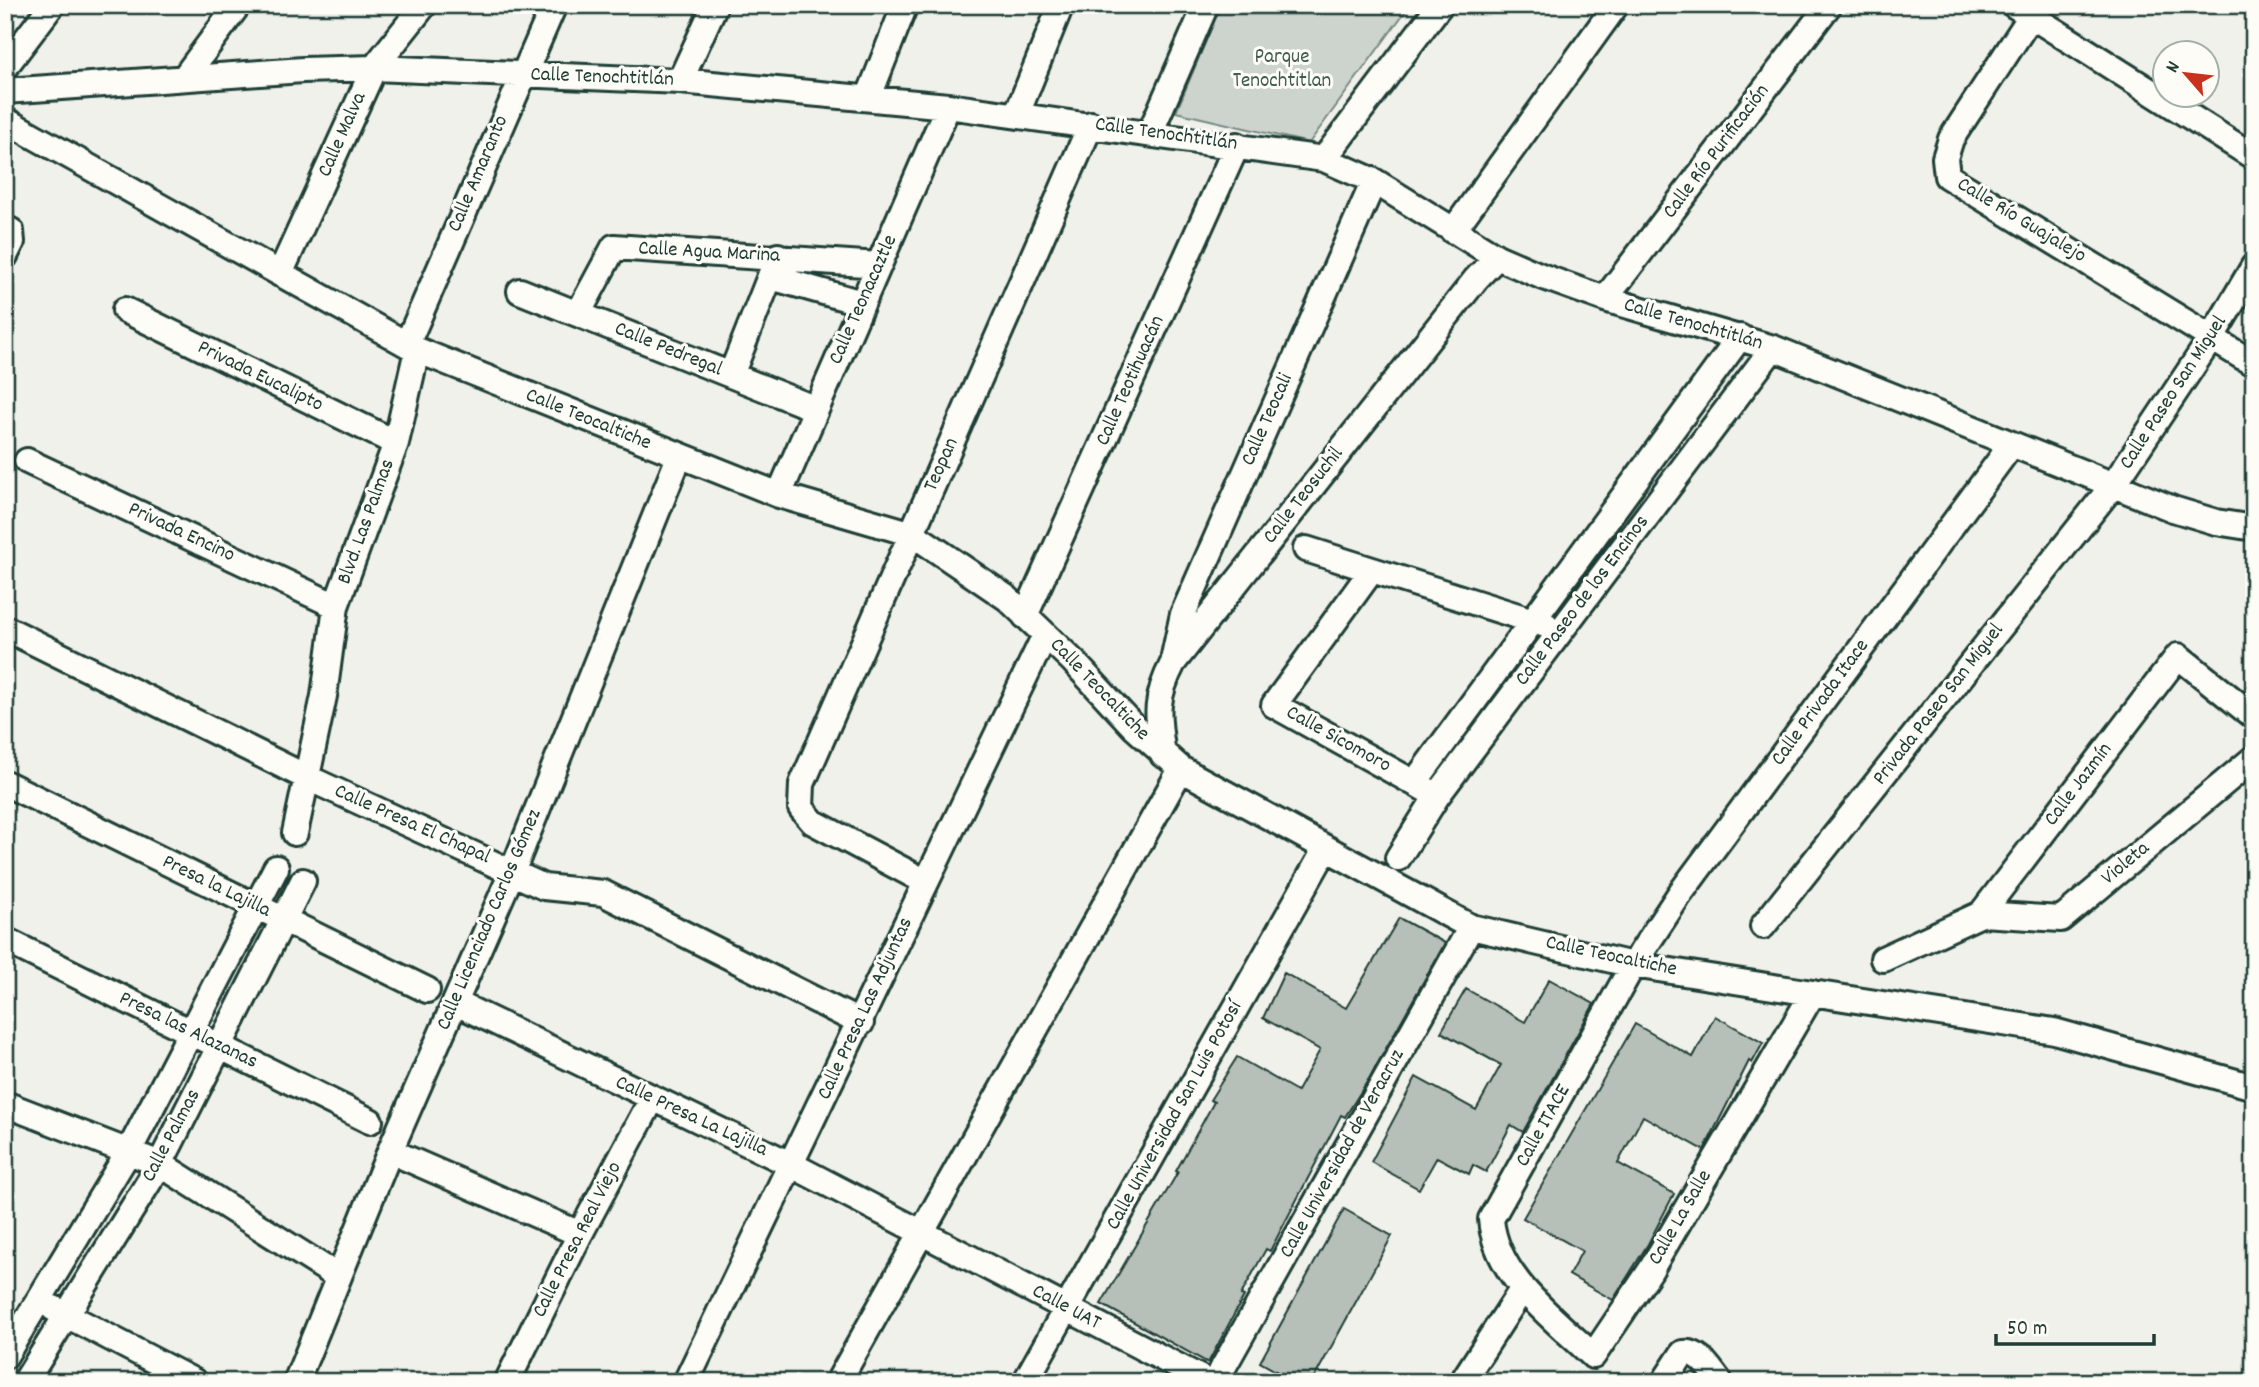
<svg xmlns="http://www.w3.org/2000/svg" width="2259" height="1387" font-family="Dekko,sans-serif">
	<style>
		.green { fill: #cdd3cd; stroke: #768880; stroke-width: 2 }
		.building { fill: #b6bfb8; stroke: #1f3d34; stroke-width: 2 }
		.lines { fill: none; stroke-linecap: round; stroke-linejoin: round }
		.minor-casing { stroke: #1f3d34; stroke-width: 30 }
		.minor { stroke: #fdfcf7; stroke-width: 24 }
		.labels { text-anchor: middle; dominant-baseline: central; stroke-width: 6; stroke-linejoin: round; paint-order: stroke }
		.park-label { font-size: 21px; fill: #425b53; stroke: #fdfcf7 }
		.street-label { font-size: 21px; fill: #1f3d34; stroke: #fdfcf7 }
	</style>
	<rect width="100%" height="100%" fill="#f0f1eb"/>
	<filter id="ink" filterUnits="userSpaceOnUse"><feTurbulence type="fractalNoise" baseFrequency=".0143" numOctaves="2"/><feDisplacementMap in="SourceGraphic" scale="14" xChannelSelector="R" yChannelSelector="G"/><feConvolveMatrix kernelMatrix="1 2 1 2 8 2 1 2 1" color-interpolation-filters="sRGB"/></filter>
	<g filter="url(#ink)">
		<path class="green" d="M 1221,5 L 1410,5 L 1309,143 L 1176,112 Z"/>
		<path class="building" d="M 1399,918 L 1445,943 L 1370,1077 L 1345,1117 L 1341,1115 L 1270,1251 L 1266,1249 L 1241,1295 L 1244,1296 L 1208,1363 L 1101,1304 L 1178,1172 L 1176,1171 L 1214,1102 L 1210,1100 L 1237,1057 L 1297,1091 L 1320,1050 L 1263,1018 L 1284,973 L 1346,1008 Z
			M 1549,979 L 1594,1004 L 1523,1132 L 1511,1125 L 1486,1172 L 1473,1165 L 1469,1174 L 1437,1157 L 1419,1189 L 1371,1162 L 1416,1077 L 1476,1110 L 1501,1065 L 1441,1032 L 1466,989 L 1525,1022 Z
			M 1715,1016 L 1763,1043 L 1752,1063 L 1749,1061 L 1704,1150 L 1643,1116 L 1618,1163 L 1674,1194 L 1648,1244 L 1613,1300 L 1569,1275 L 1582,1251 L 1523,1218 L 1635,1024 L 1693,1057 Z
			M 1344,1209 L 1392,1236 L 1312,1382 L 1295,1382 L 1260,1362 Z"/>
		<g class="lines">
			<defs>
				<path id="minor" d="M 2014,5 L 2254,157
					M 2031,16 L 1951,139 L 1945,158 L 1947,176 L 2254,364
					M 5,67 L 52,5
					M 184,78 L 238,5
					M 680,81 L 715,5
					M 5,91 L 303,70 L 374,68 L 680,81 L 948,106 L 1324,159 L 1374,181 L 1497,257 L 1541,276 L 1605,299 L 1773,348 L 2173,509 L 2216,522 L 2254,528
					M 869,96 L 905,5
					M 1017,114 L 1061,5
					M 5,120 L 417,350 L 779,495 L 913,534 L 1007,598 L 1073,661 L 1134,727 L 1181,769 L 1471,927 L 1633,965 L 2054,1031 L 2254,1087
					M 1150,133 L 1206,5
					M 1324,159 L 1440,5
					M 5,228 L 11,231 L 12,242 L 5,256
					M 1453,231 L 1616,5
					M 280,274 L 374,68 L 424,5
					M 771,277 L 862,303
					M 520,291 L 816,409
					M 1605,299 L 1829,5
					M 125,310 L 396,443
					M 578,314 L 614,247 L 879,265
					M 407,344 L 554,5
					M 731,375 L 778,256
					M 27,461 L 336,606
					M 779,495 L 948,106
					M 1306,549 L 1546,625
					M 1372,570 L 1274,705 L 1427,790
					M 1025,616 L 1237,145
					M 5,628 L 306,777 L 544,887 L 603,893 L 861,1023
					M 1174,656 L 1183,614 L 1374,181
					M 1163,755 C 1157,715 1154,700 1173,663 L 1476,279 L 1497,257
					M 1415,782 L 1740,337
					M 5,783 L 427,990
					M 295,833 L 324,696 L 336,606 L 396,443 L 417,350
					M 1398,858 L 1437,796 L 1773,348
					M 926,882 L 813,822 L 801,808 L 802,784 L 1091,124
					M 1981,914 L 2061,919 L 2254,758
					M 1763,926 L 2114,484 L 2212,337 L 2254,266
					M 5,940 L 370,1121
					M 1883,959 L 1981,914 L 2178,656 L 2254,717
					M 1813,993 L 1650,1271 L 1593,1356 C 1554,1318 1496,1278 1491,1219 L 1633,965 L 1679,895 L 2012,444
					M 456,1003 L 792,1165 L 1208,1382
					M 5,1104 L 160,1164 L 337,1276
					M 390,1151 L 580,1234
					M 53,1308 L 195,1382
					M 5,1356 L 129,1151 L 276,868
					M 25,1382 L 160,1164 L 303,881
					M 296,1382 L 390,1151 L 513,870 L 679,457
					M 507,1382 L 580,1234 L 652,1099
					M 686,1382 L 1045,635
					M 838,1382 L 1181,769
					M 1025,1382 L 1325,850
					M 1215,1382 L 1471,927
					M 1462,1382 L 1523,1288
					M 1664,1382 L 1683,1353 C 1700,1350 1710,1370 1720,1382"/>
			</defs>
			<use href="#minor" class="minor-casing"/>
			<use href="#minor" class="minor"/>
		</g>
	</g>
	<g class="labels">
		<g class="park-label">
			<text x="1282" y="58">Parque<tspan x="1282" dy="24">Tenochtitlan</tspan></text>
		</g>
		<g class="street-label">
			<text transform="translate(602 78) rotate(2)">Calle Tenochtitlán</text>
			<text transform="translate(343 135) rotate(-66)">Calle Malva</text>
			<text transform="translate(1166 135) rotate(8)">Calle Tenochtitlán</text>
			<text transform="translate(1717 152) rotate(-53)">Calle Río Purificación</text>
			<text transform="translate(479 174) rotate(-67)">Calle Amaranto</text>
			<text transform="translate(2021 221) rotate(31)">Calle Río Guajalejo</text>
			<text transform="translate(709 253) rotate(3)">Calle Agua Marina</text>
			<text transform="translate(864 300) rotate(-66)">Calle Teonacaztle</text>
			<text transform="translate(1693 325) rotate(16)">Calle Tenochtitlán</text>
			<text transform="translate(668 350) rotate(22)">Calle Pedregal</text>
			<text transform="translate(260 377) rotate(26)">Privada Eucalipto</text>
			<text transform="translate(1131 381) rotate(-66)">Calle Teotihuacán</text>
			<text transform="translate(2174 393) rotate(-57)">Calle Paseo San Miguel</text>
			<text transform="translate(588 420) rotate(22)">Calle Teocaltiche</text>
			<text transform="translate(1268 420) rotate(-66)">Calle Teocali</text>
			<text transform="translate(942 465) rotate(-66)">Teopan</text>
			<text transform="translate(1304 496) rotate(-52)">Calle Teosuchil</text>
			<text transform="translate(367 522) rotate(-70)">Blvd. Las Palmas</text>
			<text transform="translate(181 533) rotate(25)">Privada Encino</text>
			<text transform="translate(1583 601) rotate(-53)">Calle Paseo de los Encinos</text>
			<text transform="translate(1099 690) rotate(46)">Calle Teocaltiche</text>
			<text transform="translate(1821 703) rotate(-54)">Calle Privada Itace</text>
			<text transform="translate(1939 705) rotate(-52)">Privada Paseo San Miguel</text>
			<text transform="translate(1338 740) rotate(29)">Calle Sicomoro</text>
			<text transform="translate(2079 785) rotate(-53)">Calle Jazmín</text>
			<text transform="translate(412 825) rotate(24)">Calle Presa El Chapal</text>
			<text transform="translate(2126 864) rotate(-40)">Violeta</text>
			<text transform="translate(216 887) rotate(26)">Presa la Lajilla</text>
			<text transform="translate(490 920) rotate(-67)">Calle Licenciado Carlos Gómez</text>
			<text transform="translate(1611 957) rotate(12)">Calle Teocaltiche</text>
			<text transform="translate(866 1009) rotate(-65)">Calle Presa Las Adjuntas</text>
			<text transform="translate(188 1031) rotate(26)">Presa las Alazanas</text>
			<text transform="translate(1175 1116) rotate(-61)">Calle Universidad San Luis Potosí</text>
			<text transform="translate(691 1117) rotate(25)">Calle Presa La Lajilla</text>
			<text transform="translate(1544 1126) rotate(-61)">Calle ITACE</text>
			<text transform="translate(172 1136) rotate(-62)">Calle Palmas</text>
			<text transform="translate(1343 1154) rotate(-61)">Calle Universidad de Veracruz</text>
			<text transform="translate(1681 1218) rotate(-60)">Calle La Salle</text>
			<text transform="translate(578 1240) rotate(-63)">Calle Presa Real Viejo</text>
			<text transform="translate(1066 1308) rotate(28)">Calle UAT</text>
		</g>
	</g>
	<rect width="2259" height="1387" fill="none" stroke="#fdfcf7" stroke-width="28"/>
	<rect x="14" y="14" width="2231" height="1359" fill="none" stroke="#1f3d34" stroke-width="2.5" filter="url(#ink)"/>
	<g transform="translate(2186 74) rotate(298)"><circle r="33" fill="#fdfcf7" stroke="#a4b0a9" stroke-width="2"/>
	<path d="M0-5L12 26L0 18L-12 26Z" fill="#c8321e"/>
	<text y="-10" font-size="19" font-weight="bold" text-anchor="middle" fill="#1f3d34">N</text>
	</g>
	<path d="M1996 1334v10h158v-10" fill="none" stroke="#1f3d34" stroke-width="3.5"/>
	<text x="2007" y="1334" font-size="21" fill="#1f3d34" stroke="#fdfcf7" stroke-width="5" paint-order="stroke">50 m</text>
</svg>
